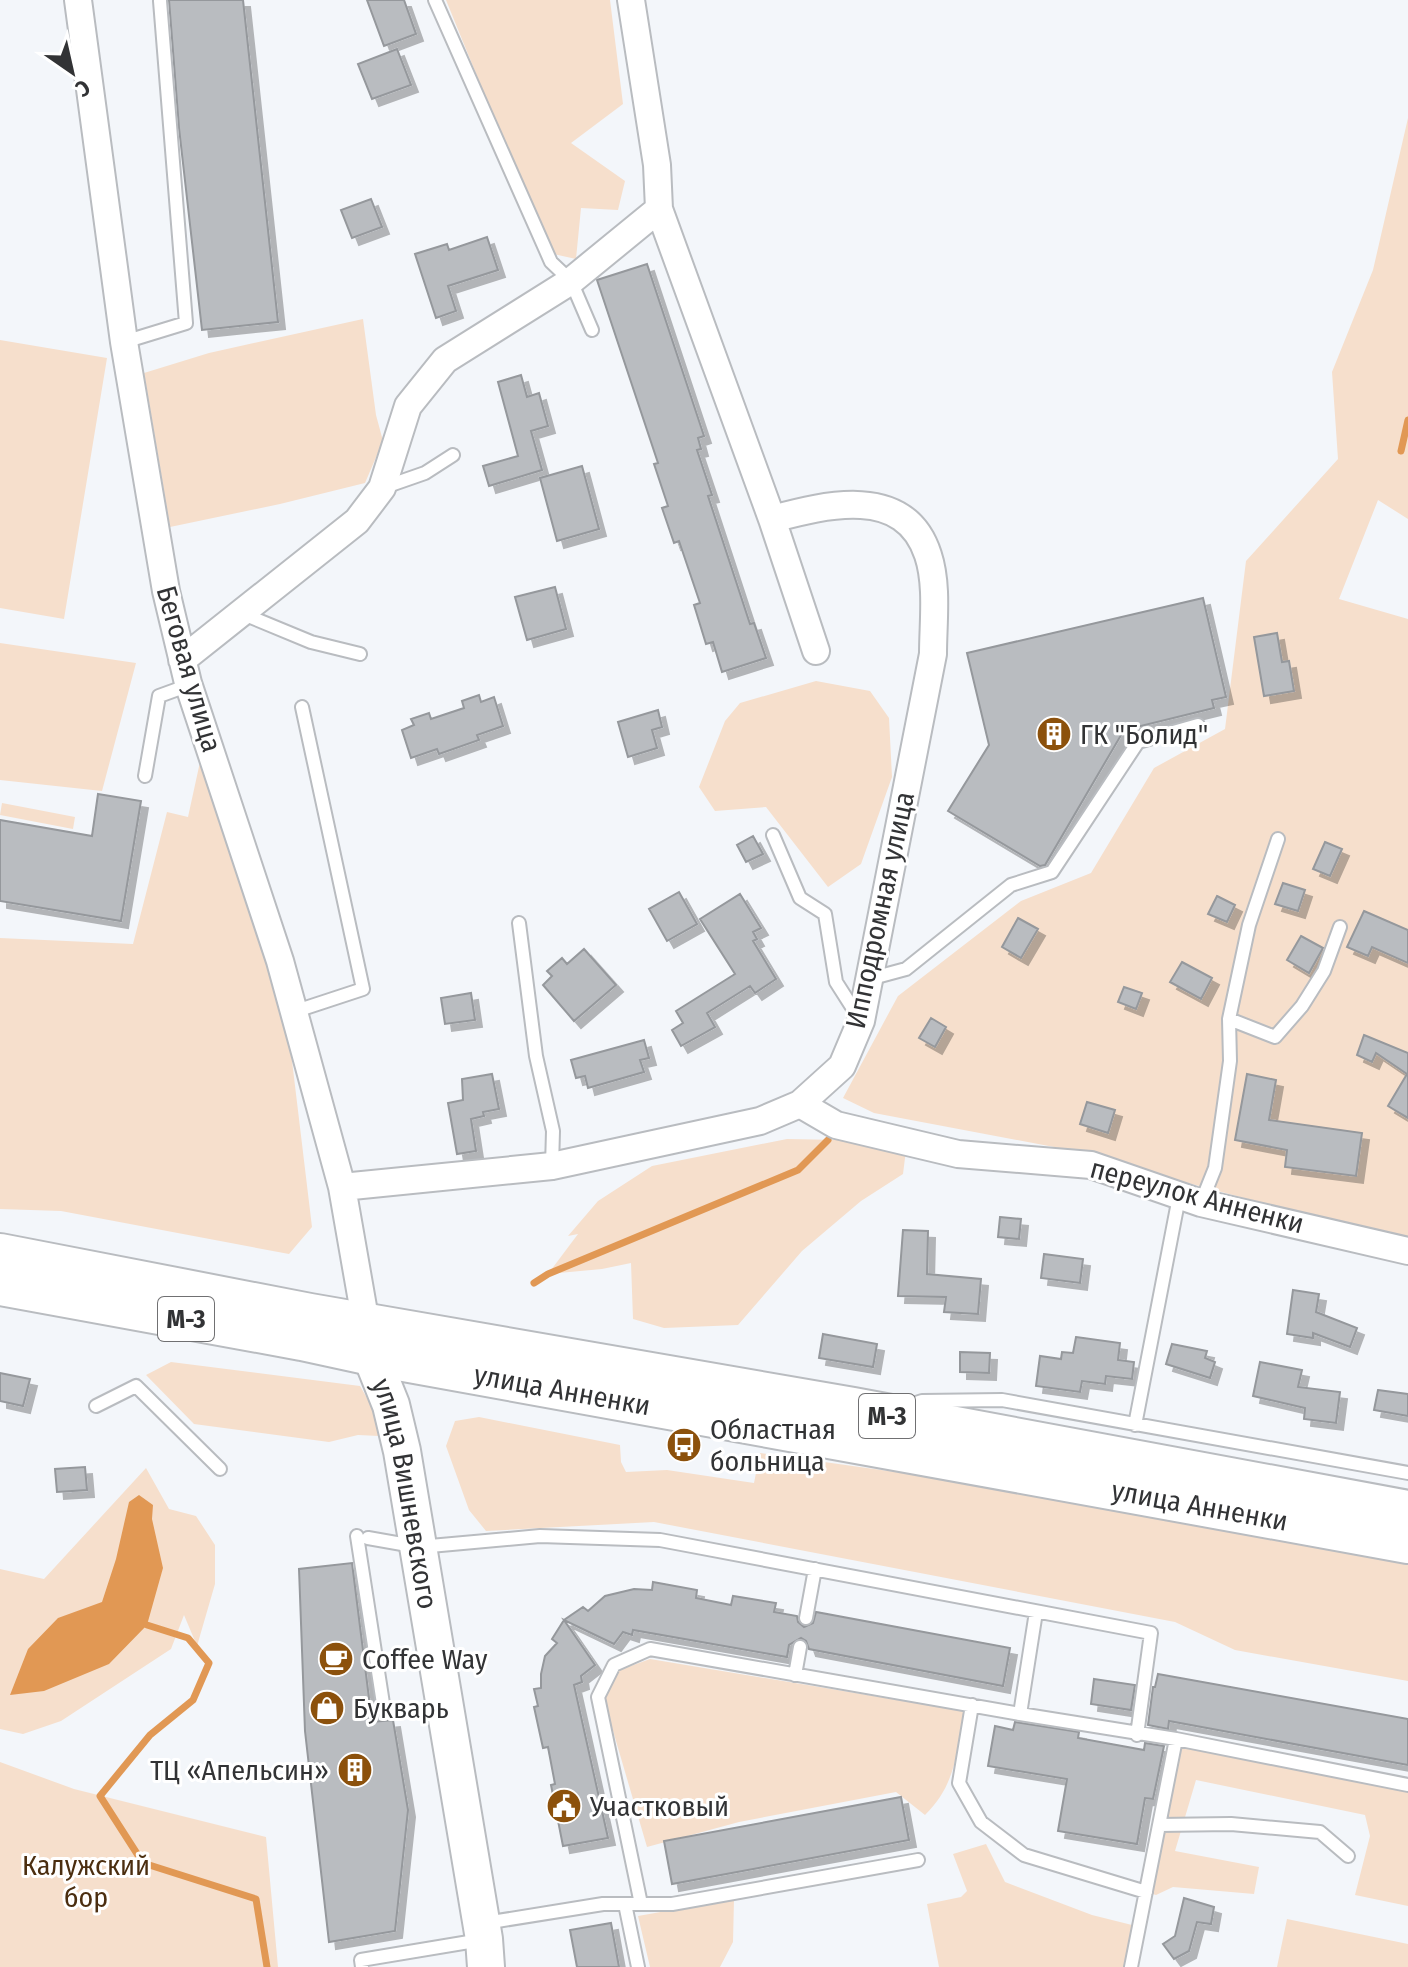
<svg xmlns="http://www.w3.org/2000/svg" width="1408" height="1967" font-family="'Fira Sans Condensed',sans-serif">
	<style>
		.green { fill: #f6dfcc }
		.water { fill: #e19854 }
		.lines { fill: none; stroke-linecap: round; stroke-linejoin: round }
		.stream { stroke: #e19854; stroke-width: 7 }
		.building { fill: #b9bcc0; stroke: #95989c; stroke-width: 2; filter: url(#shadow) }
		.lane-casing { stroke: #b9bcc0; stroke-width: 16 }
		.street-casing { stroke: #b9bcc0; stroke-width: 30 }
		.secondary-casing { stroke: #b9bcc0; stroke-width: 40 }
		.primary-casing { stroke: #b9bcc0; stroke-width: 44 }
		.lane { stroke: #fff; stroke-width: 12 }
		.street { stroke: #fff; stroke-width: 26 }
		.secondary { stroke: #fff; stroke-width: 36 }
		.primary { stroke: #fff; stroke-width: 40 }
		.labels { text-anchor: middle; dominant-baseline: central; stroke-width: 6; stroke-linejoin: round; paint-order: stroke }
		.shield { fill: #fff; stroke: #707072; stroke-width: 2 }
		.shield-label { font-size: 26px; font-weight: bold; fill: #323335 }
		.street-label { font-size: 28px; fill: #323335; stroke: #fff }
		.poi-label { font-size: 28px; fill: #323335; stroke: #fff; text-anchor: start }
		.park-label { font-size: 28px; fill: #4b2e10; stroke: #fff }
	</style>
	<defs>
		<filter id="shadow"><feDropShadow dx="7" dy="7" stdDeviation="0" flood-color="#0004"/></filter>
	</defs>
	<rect width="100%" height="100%" fill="#f3f6fa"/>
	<path class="green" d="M 446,0 L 610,0 L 623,104 L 571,143 L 625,181 L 618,210 L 581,208 L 576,259 L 549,253 Z
		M 1408,118 L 1408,519 L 1378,500 L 1339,599 L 1408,619 L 1408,1242 L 1054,1147 L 874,1113 L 843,1098 L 898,996 L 1021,901 L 1091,873 L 1154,768 L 1225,729 L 1246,561 L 1338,459 L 1332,372 L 1373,270 Z
		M 363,319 L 376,415 L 383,441 L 365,483 L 280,504 L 170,527 L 144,373 L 209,353 Z
		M 0,340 L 107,358 L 64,619 L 0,608 Z
		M 0,643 L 136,663 L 102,791 L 0,780 Z
		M 816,681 L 870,691 L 889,718 L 892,777 L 861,864 L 828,887 L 766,807 L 715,811 L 699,787 L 725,721 L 740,703 Z
		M 200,762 L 280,961 L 312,1227 L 289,1254 L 61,1211 L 0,1209 L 0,938 L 133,944 L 167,812 L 188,817 Z
		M 2,803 L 75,817 L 73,829 L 0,815 Z
		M 787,1139 L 841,1140 L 906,1150 L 903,1174 L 861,1201 L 802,1251 L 738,1325 L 664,1328 L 633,1319 L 631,1263 L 602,1269 L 548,1274 L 578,1234 L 568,1236 L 598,1201 L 652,1166 Z
		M 171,1362 L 360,1386 L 381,1422 L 379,1436 L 358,1435 L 329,1442 L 194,1424 L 146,1375 Z
		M 479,1417 L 620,1445 L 621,1462 L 626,1472 L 667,1470 L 754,1483 L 760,1453 L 1052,1494 L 1408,1564 L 1408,1681 L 1235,1650 L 1175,1622 L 654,1522 L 486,1531 L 469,1510 L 446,1446 L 455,1421 Z
		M 146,1468 L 169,1509 L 196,1516 L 215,1545 L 215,1584 L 197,1646 L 184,1615 L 171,1649 L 61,1721 L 23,1734 L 0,1729 L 0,1569 L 44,1579 Z
		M 650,1659 L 964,1711 C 957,1751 956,1785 925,1815 L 896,1792 L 739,1822 L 647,1847 L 604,1700 L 617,1671 Z
		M 1176,1739 L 1408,1785 L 1408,1906 L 1355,1895 L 1370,1836 L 1365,1815 L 1196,1780 L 1175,1851 L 1259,1867 L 1254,1894 L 1173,1887 L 1156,1895 L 1146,1892 Z
		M 0,1762 L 74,1789 L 266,1837 L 278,1967 L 0,1967 Z
		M 986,1844 L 1005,1882 L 1092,1915 L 1136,1926 L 1128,1967 L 939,1967 L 927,1904 L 961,1897 L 967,1891 L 953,1854 Z
		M 734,1899 L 733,1942 L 720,1967 L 650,1967 L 638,1916 Z
		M 1287,1919 L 1408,1944 L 1408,1967 L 1277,1967 Z"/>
	<path class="water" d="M 139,1495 L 153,1505 L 152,1519 L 163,1568 L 147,1625 L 109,1664 L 44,1691 L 10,1695 L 28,1649 L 58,1618 L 102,1602 L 116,1559 L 129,1502 Z"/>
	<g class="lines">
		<path class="stream" d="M 1401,451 L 1408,420
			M 534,1283 L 548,1274 L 798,1170 L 828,1140
			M 147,1625 L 188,1638 L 209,1663 L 193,1700 L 150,1735 L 100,1796 L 143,1863 L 256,1899 L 267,1967"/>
	</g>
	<path class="building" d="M 169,0 L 243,0 L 278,322 L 202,330 L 179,128 Z
		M 367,0 L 404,0 L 416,34 L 384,46 Z
		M 397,49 L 411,85 L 372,99 L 358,64 Z
		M 371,199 L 382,227 L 352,238 L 341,210 Z
		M 487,237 L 498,270 L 448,286 L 456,311 L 436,318 L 415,254 L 447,244 L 449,250 Z
		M 647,264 L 704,436 L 698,438 L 701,449 L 697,450 L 712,495 L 708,496 L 750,624 L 754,623 L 766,658 L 722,672 L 713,642 L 706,644 L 694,605 L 700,603 L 679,541 L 674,543 L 662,508 L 668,506 L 654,464 L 658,463 L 597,280 Z
		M 521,375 L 527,397 L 539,393 L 548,426 L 531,431 L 542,470 L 489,486 L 483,466 L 518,456 L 498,382 Z
		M 582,466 L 599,529 L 557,541 L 540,478 Z
		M 555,587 L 566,629 L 527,640 L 515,597 Z
		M 1203,598 L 1226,697 L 1212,700 L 1214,708 L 1124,730 L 1045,865 L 1040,866 L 948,811 L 989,745 L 967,653 Z
		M 1277,633 L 1282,662 L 1289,661 L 1294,691 L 1264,696 L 1254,637 Z
		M 479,695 L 481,702 L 494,697 L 503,726 L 477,735 L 479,740 L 439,754 L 437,749 L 411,758 L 402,730 L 414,725 L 411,719 L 429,713 L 431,719 L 464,708 L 462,701 Z
		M 658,710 L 662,727 L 652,730 L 657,748 L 628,757 L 618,722 Z
		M 98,794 L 141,801 L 121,921 L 0,901 L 0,820 L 92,836 Z
		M 753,836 L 763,854 L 746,862 L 737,845 Z
		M 1325,842 L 1342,849 L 1330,876 L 1313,869 Z
		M 1283,883 L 1305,890 L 1298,911 L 1275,904 Z
		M 679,892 L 697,924 L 667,941 L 649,909 Z
		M 740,894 L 761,928 L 753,932 L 757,939 L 753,941 L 776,979 L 755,993 L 750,986 L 707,1013 L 715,1027 L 681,1046 L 672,1030 L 683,1023 L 676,1011 L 735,974 L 700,919 Z
		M 1217,896 L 1235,905 L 1227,922 L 1208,914 Z
		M 1364,911 L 1408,930 L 1408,963 L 1372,947 L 1368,956 L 1347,947 Z
		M 1018,918 L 1038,929 L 1021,958 L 1002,947 Z
		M 1301,936 L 1323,948 L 1309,973 L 1287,960 Z
		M 584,949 L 616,985 L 574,1021 L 543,985 L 552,976 L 547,971 L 562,958 L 567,964 Z
		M 1182,962 L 1212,978 L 1201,999 L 1170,982 Z
		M 1124,987 L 1142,993 L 1136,1009 L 1118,1002 Z
		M 471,993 L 475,1020 L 445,1024 L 441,998 Z
		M 931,1018 L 946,1027 L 935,1047 L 919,1038 Z
		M 1364,1035 L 1408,1053 L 1408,1118 L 1388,1106 L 1407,1074 L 1376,1053 L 1372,1062 L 1357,1055 Z
		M 644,1040 L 649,1058 L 640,1060 L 644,1072 L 588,1088 L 585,1076 L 576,1078 L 571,1060 Z
		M 492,1074 L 499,1109 L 483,1112 L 484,1116 L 471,1119 L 476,1151 L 457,1154 L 448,1103 L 463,1100 L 462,1079 Z
		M 1247,1074 L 1276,1080 L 1269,1120 L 1362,1133 L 1356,1176 L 1285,1167 L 1287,1150 L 1235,1140 Z
		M 1087,1102 L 1115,1110 L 1108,1133 L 1080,1124 Z
		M 1000,1217 L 1021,1219 L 1019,1239 L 998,1237 Z
		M 903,1230 L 928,1231 L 927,1274 L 981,1279 L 978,1314 L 944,1312 L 946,1297 L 898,1296 Z
		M 1044,1254 L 1083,1259 L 1080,1283 L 1041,1278 Z
		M 1293,1290 L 1319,1294 L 1316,1312 L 1357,1328 L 1350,1347 L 1313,1333 L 1313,1338 L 1287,1334 Z
		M 823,1334 L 877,1344 L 873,1367 L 819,1358 Z
		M 1076,1337 L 1120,1343 L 1118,1360 L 1134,1362 L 1132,1379 L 1106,1376 L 1105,1384 L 1082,1381 L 1080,1392 L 1036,1386 L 1040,1356 L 1061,1359 L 1062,1352 L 1073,1353 Z
		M 1172,1344 L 1207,1351 L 1205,1358 L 1215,1362 L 1210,1378 L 1166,1364 Z
		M 960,1352 L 990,1353 L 989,1373 L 960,1372 Z
		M 1260,1362 L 1302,1370 L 1298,1387 L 1340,1392 L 1336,1423 L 1304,1419 L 1305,1408 L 1253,1396 Z
		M 0,1373 L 30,1379 L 23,1406 L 0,1401 Z
		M 1378,1390 L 1408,1394 L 1408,1416 L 1374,1410 Z
		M 85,1467 L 87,1490 L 57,1492 L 55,1469 Z
		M 352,1563 L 372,1722 L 393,1720 L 408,1810 L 395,1931 L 329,1942 L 305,1731 L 299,1569 Z
		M 653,1582 L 697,1590 L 696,1598 L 731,1605 L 733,1596 L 776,1603 L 774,1612 L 797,1616 L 798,1622 L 804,1627 L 813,1623 L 816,1612 L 1010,1648 L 1003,1686 L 809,1649 L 806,1641 L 801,1638 L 789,1645 L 787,1657 L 633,1630 L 632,1635 L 623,1632 L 614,1644 L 564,1620 L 595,1665 L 581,1676 L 582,1682 L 574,1685 L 608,1838 L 563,1846 L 551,1785 L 555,1784 L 548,1747 L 543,1748 L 534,1707 L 538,1706 L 534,1689 L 541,1688 L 541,1674 L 545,1656 L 557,1643 L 552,1639 L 564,1620 L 583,1607 L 588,1611 L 605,1596 L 634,1589 L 652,1590 Z
		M 1158,1674 L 1408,1719 L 1408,1765 L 1169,1721 L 1168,1729 L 1148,1725 L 1153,1687 L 1155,1687 Z
		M 1094,1679 L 1135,1685 L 1131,1710 L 1091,1704 Z
		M 1015,1722 L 1079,1732 L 1078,1738 L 1144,1750 L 1145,1743 L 1164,1746 L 1153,1799 L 1145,1798 L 1137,1844 L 1058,1831 L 1067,1779 L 988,1766 L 995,1726 L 1013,1730 Z
		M 901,1797 L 909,1840 L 672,1884 L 664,1841 Z
		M 1184,1898 L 1214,1907 L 1211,1924 L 1197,1922 L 1189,1951 L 1174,1959 L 1163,1944 L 1175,1936 Z
		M 611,1923 L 619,1967 L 577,1967 L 570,1930 Z"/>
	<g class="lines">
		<defs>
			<path id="lane" d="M 435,0 L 551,262 L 571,281 L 592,330
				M 124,342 L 186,323 L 160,1
				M 382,488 L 425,473 L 453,455
				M 241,613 L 311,642 L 360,654
				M 145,776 L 159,696 L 181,688 L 188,683
				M 773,835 L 800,898 L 825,914 L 836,982 L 859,1018
				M 519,923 L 536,1056 L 553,1131 L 552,1166
				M 869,979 L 906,969 L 1011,885 L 1052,872 L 1138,742 L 1198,725
				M 293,1012 L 363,989 L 302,707
				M 1229,1019 L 1275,1037 L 1302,1006 L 1324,971 L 1340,927
				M 1201,1203 L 1215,1168 L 1230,1061 L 1229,1019 L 1249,925 L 1278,839
				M 910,1405 L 922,1401 L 1002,1400 L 1408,1473
				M 96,1406 L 136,1386 L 220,1469
				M 1135,1425 L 1179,1197
				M 357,1536 L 384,1710
				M 368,1538 L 419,1547 L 540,1536 L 660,1540 L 1151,1633 L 1137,1735
				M 806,1618 L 815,1569
				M 795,1675 L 800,1647
				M 972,1705 L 959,1783 L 981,1822 L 1024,1855 L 1146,1892
				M 1020,1714 L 1176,1739 L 1408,1785
				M 1159,1825 L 1231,1824 L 1320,1832 L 1348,1856
				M 625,1904 L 638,1967
				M 641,1904 L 598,1697 L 614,1665 L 650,1649 L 1020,1714 L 1036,1612
				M 485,1923 L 603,1904 L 672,1904 L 918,1860
				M 362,1967 L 361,1960 L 481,1940
				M 1131,1967 L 1176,1739"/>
			<path id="street" d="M 78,0 L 124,342 L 166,591 L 188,683 L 280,961 L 342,1187 L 366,1324
				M 631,0 L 657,165 L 659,209 L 772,519
				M 182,660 L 357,521 L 382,488 L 408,406 L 445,360 L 571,281 L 659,209
				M 800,1104 L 836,1125 L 958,1154 L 1091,1165 L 1201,1203 L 1408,1251
				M 342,1187 L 552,1166 L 760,1121 L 800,1104 L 842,1066 L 861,1021 L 933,654 C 933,623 938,585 928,555 C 905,484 825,505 772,519 L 816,651"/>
			<g id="secondary">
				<path id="s1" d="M 367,1329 L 371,1355 L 391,1405 L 402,1451 L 484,1939 L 486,1967"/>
			</g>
			<g id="primary">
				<path d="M 0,1254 L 310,1314 L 853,1408 L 1408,1511"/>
				<path id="s2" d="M 0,1285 L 302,1340 L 371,1355 L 1408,1543"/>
			</g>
		</defs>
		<use href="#lane" class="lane-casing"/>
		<use href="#street" class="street-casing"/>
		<use href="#secondary" class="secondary-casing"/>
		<use href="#primary" class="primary-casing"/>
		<use href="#lane" class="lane"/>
		<use href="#street" class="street"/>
		<use href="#secondary" class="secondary"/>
		<use href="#primary" class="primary"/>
	</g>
	<defs>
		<symbol id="building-disc" viewBox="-11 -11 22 22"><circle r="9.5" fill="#8c510c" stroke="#fff"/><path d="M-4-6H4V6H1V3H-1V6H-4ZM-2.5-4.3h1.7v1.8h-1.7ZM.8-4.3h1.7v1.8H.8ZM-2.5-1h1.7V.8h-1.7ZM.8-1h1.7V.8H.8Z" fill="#fff"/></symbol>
		<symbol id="bus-disc" viewBox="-11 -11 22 22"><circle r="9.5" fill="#8c510c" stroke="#fff"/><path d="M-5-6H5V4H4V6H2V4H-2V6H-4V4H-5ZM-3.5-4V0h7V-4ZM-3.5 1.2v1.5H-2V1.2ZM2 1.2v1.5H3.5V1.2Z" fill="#fff"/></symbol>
		<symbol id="cafe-disc" viewBox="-11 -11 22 22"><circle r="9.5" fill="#8c510c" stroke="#fff"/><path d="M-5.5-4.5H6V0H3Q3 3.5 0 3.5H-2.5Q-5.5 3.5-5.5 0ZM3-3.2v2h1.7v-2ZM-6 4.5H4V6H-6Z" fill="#fff"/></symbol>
		<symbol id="shop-disc" viewBox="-11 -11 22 22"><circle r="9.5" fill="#8c510c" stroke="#fff"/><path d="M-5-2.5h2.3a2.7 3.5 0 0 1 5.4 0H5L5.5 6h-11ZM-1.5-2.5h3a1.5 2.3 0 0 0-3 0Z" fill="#fff"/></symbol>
		<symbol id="civic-disc" viewBox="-11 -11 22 22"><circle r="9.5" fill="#8c510c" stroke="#fff"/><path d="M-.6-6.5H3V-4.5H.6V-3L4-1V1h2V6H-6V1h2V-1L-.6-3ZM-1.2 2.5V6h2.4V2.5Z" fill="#fff"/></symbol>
	</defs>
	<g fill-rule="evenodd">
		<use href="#building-disc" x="1034" y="714" width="40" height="40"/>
		<use href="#bus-disc" x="664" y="1425" width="40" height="40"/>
		<use href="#cafe-disc" x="316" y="1639" width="40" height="40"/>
		<use href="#shop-disc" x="307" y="1688" width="40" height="40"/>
		<use href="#building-disc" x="335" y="1750" width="40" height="40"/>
		<use href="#civic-disc" x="544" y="1786" width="40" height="40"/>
	</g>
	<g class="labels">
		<g class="shield">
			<rect x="158" y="1297" width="56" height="44" rx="6"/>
			<rect x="859" y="1394" width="56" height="44" rx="6"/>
		</g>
		<g class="shield-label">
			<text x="186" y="1319">М-3</text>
			<text x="887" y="1416">М-3</text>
		</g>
		<g class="street-label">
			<text transform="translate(189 669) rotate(74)">Беговая улица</text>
			<text transform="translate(880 910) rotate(-78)">Ипподромная улица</text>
			<text transform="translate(1197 1196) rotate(15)">переулок Анненки</text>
			<text stroke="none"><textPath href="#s2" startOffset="572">улица Анненки</textPath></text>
			<text stroke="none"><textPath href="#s1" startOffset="170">улица Вишневского</textPath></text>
			<text stroke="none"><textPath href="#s2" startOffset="1220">улица Анненки</textPath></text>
		</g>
		<g class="poi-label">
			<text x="1080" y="734">ГК "Болид"</text>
			<text x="710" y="1429">Областная<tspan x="710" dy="32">больница</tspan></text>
			<text x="362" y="1659">Coffee Way</text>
			<text x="353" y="1708">Букварь</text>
			<text x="329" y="1770" text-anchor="end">ТЦ «Апельсин»</text>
			<text x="590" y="1806">Участковый</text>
		</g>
		<g class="park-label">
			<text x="86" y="1865">Калужский<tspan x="86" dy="32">бор</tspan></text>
		</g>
	</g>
	<g transform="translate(72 72) rotate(146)" stroke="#ffffff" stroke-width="6" paint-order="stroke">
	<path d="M0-6L14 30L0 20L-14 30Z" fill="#323335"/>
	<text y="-12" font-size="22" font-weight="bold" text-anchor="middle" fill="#323335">С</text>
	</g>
</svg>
